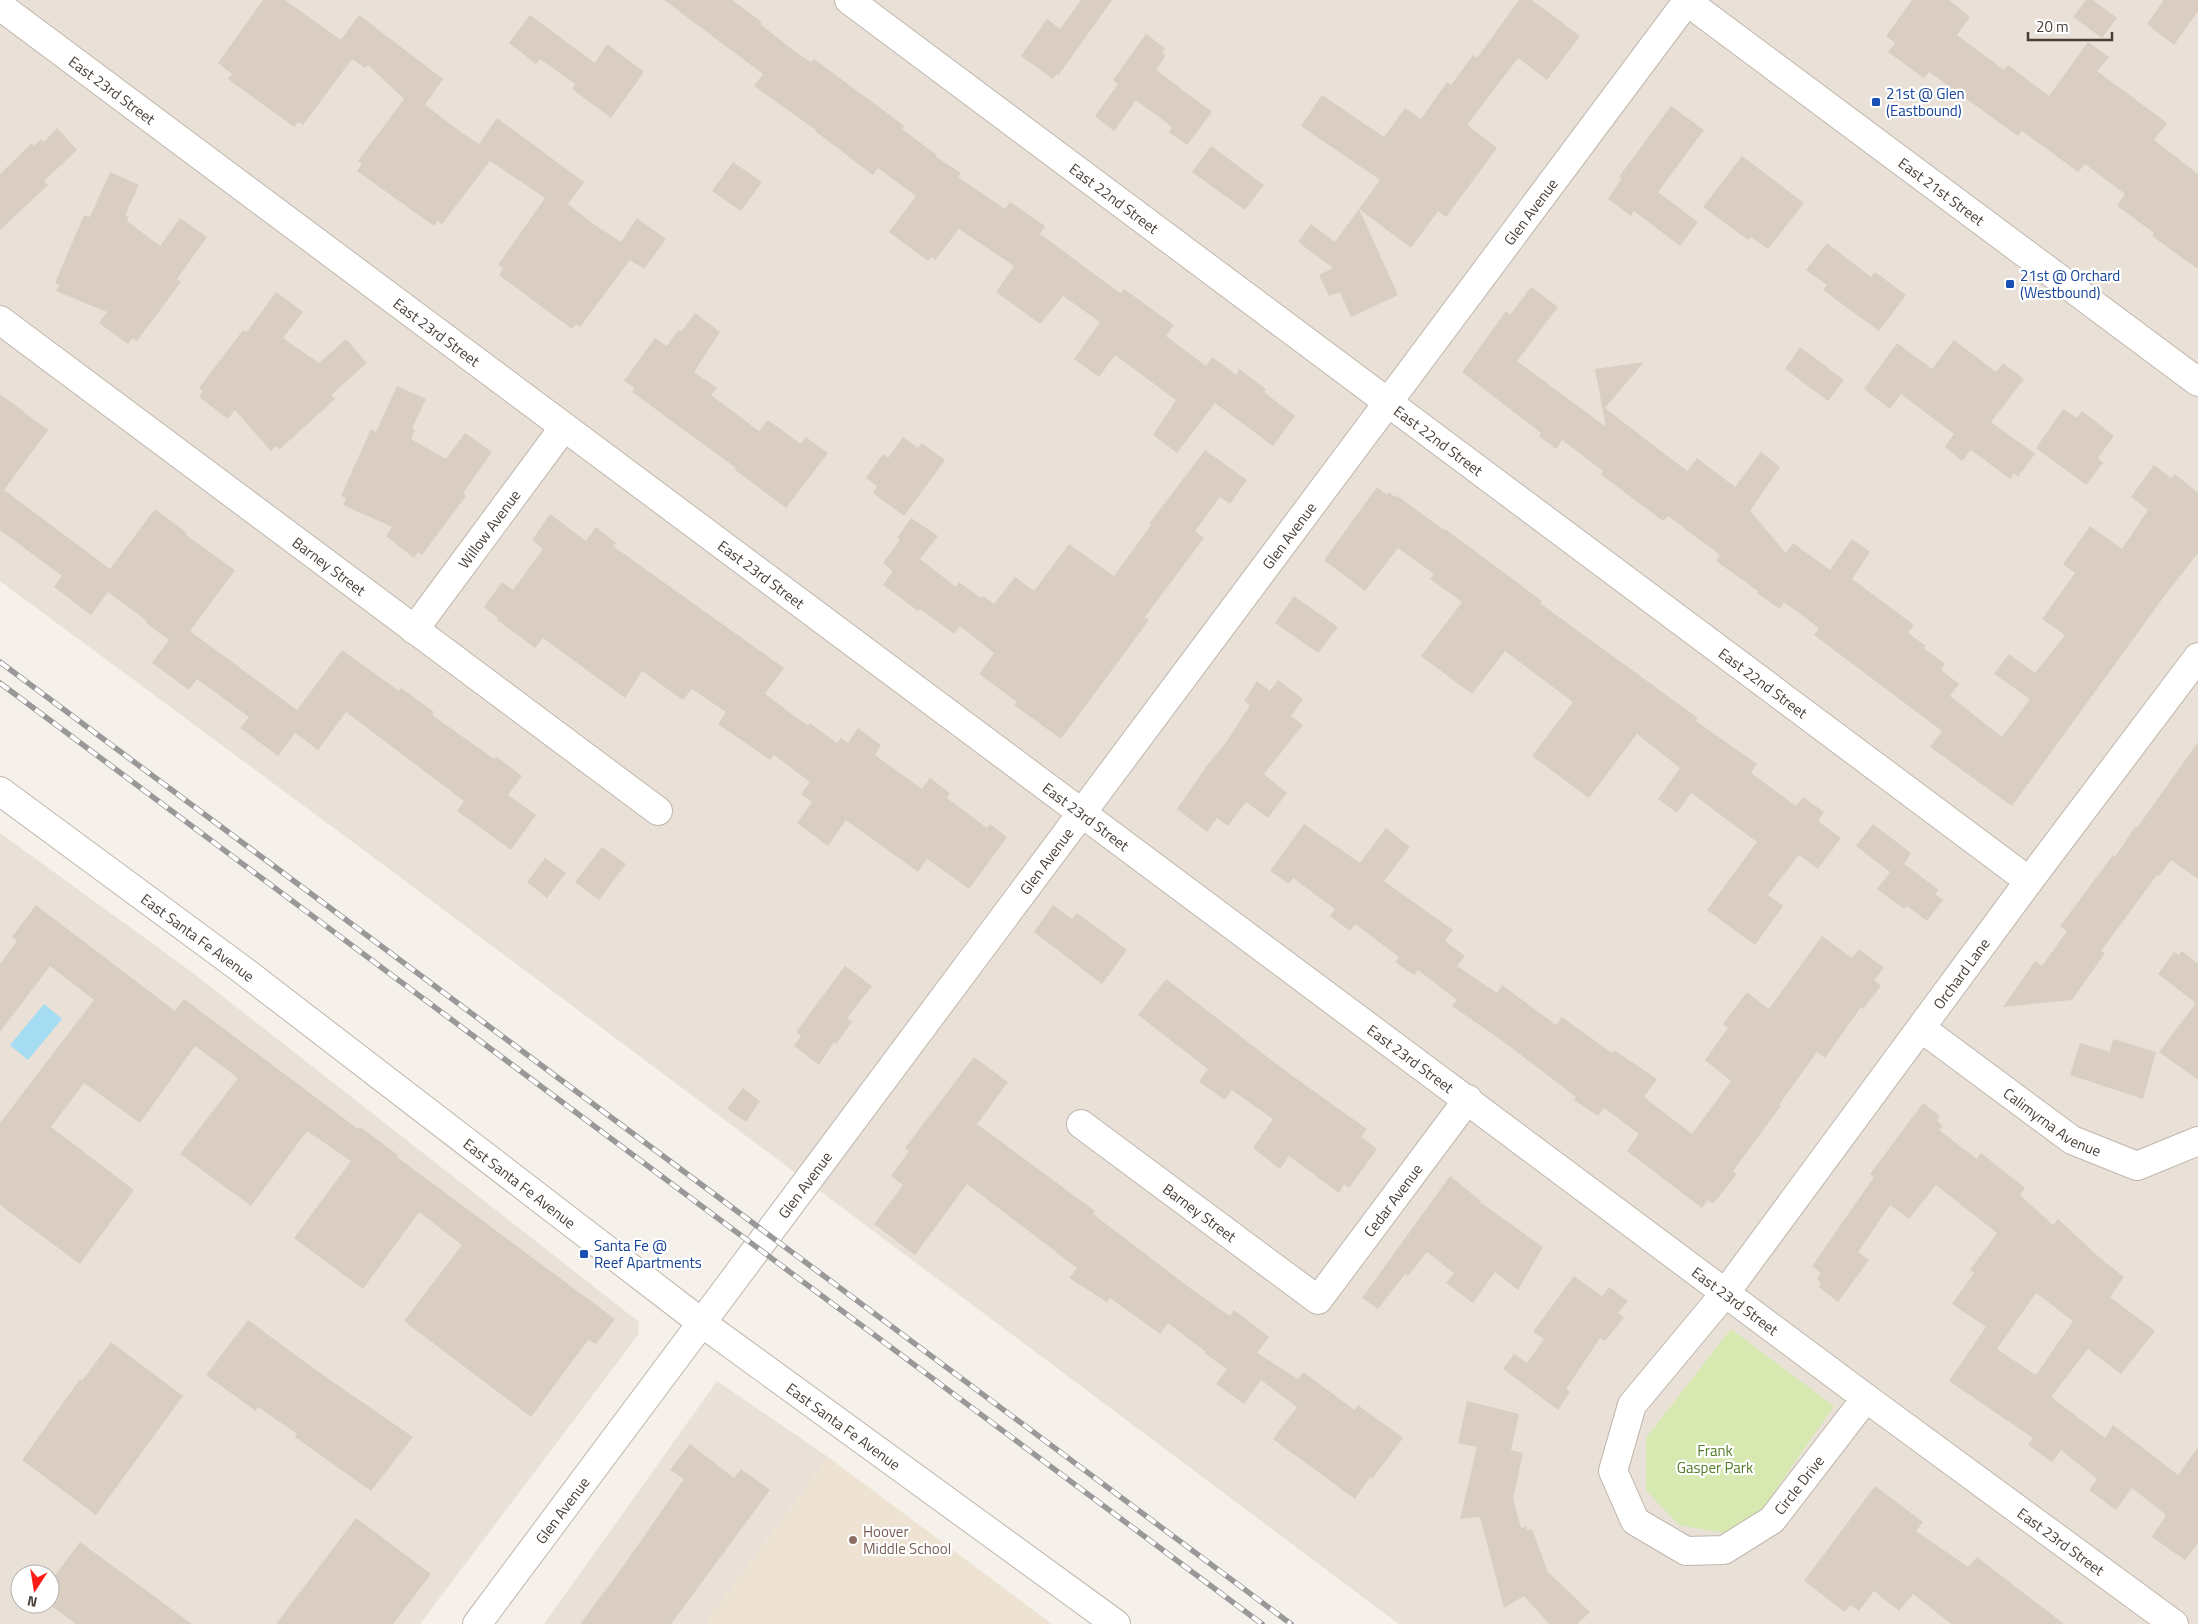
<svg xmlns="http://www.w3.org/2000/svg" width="2198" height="1624" font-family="'Titillium Web',sans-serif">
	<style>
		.residential { fill: #e9e1d7; fill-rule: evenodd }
		.education { fill: #eee3d3 }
		.green { fill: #d7e9b1 }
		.water { fill: #a5dcf2 }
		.building { fill: #dacdc1; fill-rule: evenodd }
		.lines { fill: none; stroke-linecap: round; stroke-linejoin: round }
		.minor-casing { stroke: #c0b6ab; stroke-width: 30 }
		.minor { stroke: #fff; stroke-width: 28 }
		.rail-casing { stroke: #989898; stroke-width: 5.5 }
		.rail { stroke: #fff; stroke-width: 4; stroke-dasharray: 11; stroke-linecap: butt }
		.transit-dot { fill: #1a4fb4; stroke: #fff; stroke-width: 2 }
		.education-dot { fill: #8d6e63; stroke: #fff; stroke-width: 2 }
		.labels { text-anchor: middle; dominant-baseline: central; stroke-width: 4.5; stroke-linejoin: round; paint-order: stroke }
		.street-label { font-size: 15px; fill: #493f37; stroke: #fff }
		.transit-label { font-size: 15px; fill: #164399; stroke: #fff; text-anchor: start }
		.park-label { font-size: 15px; fill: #537c28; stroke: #fff }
		.education-label { font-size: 15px; fill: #785e54; stroke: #fff; text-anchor: start }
	</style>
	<rect width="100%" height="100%" fill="#f5f0e9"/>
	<path class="residential" d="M 0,0 L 2198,0 L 2198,1624 L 1399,1624 L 404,880 L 0,581 Z
		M 0,833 L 189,970 L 639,1322 L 638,1335 L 420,1624 L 0,1624 ZM 20,1574 L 50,1574 L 50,1604 L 20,1604 Z
		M 717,1381 L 828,1457 L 705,1624 L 544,1624 Z"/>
	<path class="education" d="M 828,1457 L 1052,1624 L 705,1624 Z"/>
	<path class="green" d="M 1731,1329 L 1834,1406 L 1759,1514 L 1724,1533 L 1679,1525 L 1646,1490 L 1646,1438 Z"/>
	<path class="water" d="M 44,1004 L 62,1019 L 28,1060 L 10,1045 Z"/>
	<path class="building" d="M 263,0 L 285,0 L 341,40 L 359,15 L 443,79 L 425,105 L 461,132 L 479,144 L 497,118 L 584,182 L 568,204 L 592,223 L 621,242 L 637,218 L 666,239 L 644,269 L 630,260 L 580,327 L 576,324 L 572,329 L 499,275 L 503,268 L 498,265 L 545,198 L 490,161 L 442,224 L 437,221 L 434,226 L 357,171 L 362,164 L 358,161 L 404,99 L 368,65 L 365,68 L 352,59 L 303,125 L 298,122 L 294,127 L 228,79 L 232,74 L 218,63 Z
		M 664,0 L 732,0 L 762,22 L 760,24 L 798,54 L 811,62 L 814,59 L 883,110 L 904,126 L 902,129 L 937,155 L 936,157 L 961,173 L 958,177 L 1005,209 L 1010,202 L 1045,226 L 1040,234 L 1120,293 L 1124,289 L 1174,325 L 1166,336 L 1206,366 L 1212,357 L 1236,375 L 1239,369 L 1266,389 L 1264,392 L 1295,416 L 1273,446 L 1215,403 L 1177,453 L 1153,435 L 1176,400 L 1115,355 L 1099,377 L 1074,359 L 1100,322 L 1063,296 L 1040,324 L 996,292 L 1014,266 L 959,229 L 935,260 L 932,257 L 928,261 L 889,232 L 916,196 L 878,168 L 873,175 L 815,131 L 816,130 L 754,86 L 763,74 Z
		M 1081,0 L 1112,0 L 1058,76 L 1056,74 L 1053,79 L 1021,56 L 1047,19 L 1060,29 Z
		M 1519,0 L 1532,0 L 1580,36 L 1547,80 L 1518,58 L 1467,125 L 1497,148 L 1446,217 L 1438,211 L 1411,248 L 1359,209 L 1380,180 L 1301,126 L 1322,95 L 1384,137 L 1405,108 L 1421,119 L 1447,82 L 1451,85 L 1473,55 L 1477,58 Z
		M 1912,0 L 1949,0 L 1970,17 L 1957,35 L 2004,70 L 2008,65 L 2049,96 L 2088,42 L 2109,57 L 2097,71 L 2167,123 L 2154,140 L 2198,174 L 2198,269 L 2152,236 L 2154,233 L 2117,206 L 2125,194 L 2085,164 L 2078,172 L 2022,131 L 2018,136 L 1929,72 L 1924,78 L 1888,52 L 1895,43 L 1886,36 Z
		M 2086,0 L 2093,0 L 2117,18 L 2102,38 L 2073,17 Z
		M 2164,0 L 2198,0 L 2198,11 L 2174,45 L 2147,24 Z
		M 530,15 L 595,63 L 607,44 L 644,72 L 611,118 L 572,89 L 575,84 L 540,59 L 536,64 L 509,43 Z
		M 1146,34 L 1165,48 L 1162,53 L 1166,55 L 1156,70 L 1212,112 L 1187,145 L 1169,132 L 1172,127 L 1136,100 L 1114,131 L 1095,116 L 1118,84 L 1113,80 Z
		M 1671,106 L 1704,130 L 1658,192 L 1698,222 L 1680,246 L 1634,211 L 1631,216 L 1608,199 L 1622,178 L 1619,177 Z
		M 57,128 L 77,150 L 44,181 L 48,185 L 0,230 L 0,174 L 32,143 L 34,146 L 41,139 L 44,142 Z
		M 1211,146 L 1264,185 L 1245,210 L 1192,172 Z
		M 1742,156 L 1804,203 L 1768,249 L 1751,237 L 1748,240 L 1703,207 Z
		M 733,162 L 762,182 L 741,211 L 712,191 Z
		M 110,172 L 139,185 L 125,215 L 129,217 L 127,221 L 160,246 L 180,218 L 207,237 L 177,279 L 181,282 L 137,341 L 133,338 L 128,344 L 99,323 L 107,312 L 56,291 L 60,285 L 55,283 L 84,215 L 90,217 Z
		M 1359,209 L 1398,295 L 1351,317 L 1340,292 L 1329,296 L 1319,275 L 1333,268 L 1298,242 L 1311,224 L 1335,242 Z
		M 1827,243 L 1871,277 L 1875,272 L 1906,295 L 1879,331 L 1823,290 L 1827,285 L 1806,270 Z
		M 1531,287 L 1558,307 L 1517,361 L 1606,427 L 1595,369 L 1644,362 L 1605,408 L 1687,471 L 1697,458 L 1735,487 L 1761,452 L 1780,467 L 1750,511 L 1786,553 L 1793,543 L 1830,570 L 1852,539 L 1870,552 L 1852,579 L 1914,625 L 1908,633 L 1926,646 L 1924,648 L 1945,664 L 1941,670 L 1959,684 L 1950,696 L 2002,737 L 2030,699 L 1994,674 L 2009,654 L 2035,673 L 2065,635 L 2042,619 L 2075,573 L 2063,564 L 2090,526 L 2122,549 L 2148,510 L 2131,497 L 2154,465 L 2171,478 L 2175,474 L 2198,493 L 2198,553 L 2163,598 L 2012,806 L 1930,747 L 1942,731 L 1814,635 L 1819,628 L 1784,602 L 1780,609 L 1757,593 L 1758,591 L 1716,561 L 1720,555 L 1668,516 L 1663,521 L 1608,480 L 1601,474 L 1603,471 L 1562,440 L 1556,449 L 1539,436 L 1541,433 L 1462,372 L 1506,311 L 1510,315 Z
		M 276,292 L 303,312 L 283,338 L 319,363 L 346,339 L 367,363 L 331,395 L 335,399 L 280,449 L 276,446 L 271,451 L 235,410 L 228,419 L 199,397 L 203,391 L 199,388 L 243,330 L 247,332 Z
		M 695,313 L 720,332 L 694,372 L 717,388 L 711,395 L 759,431 L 768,420 L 801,444 L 806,437 L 828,453 L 786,508 L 734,469 L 736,468 L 632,392 L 635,388 L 624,381 L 655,338 L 667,346 L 678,330 L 681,332 Z
		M 1954,340 L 1996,372 L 2003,363 L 2024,379 L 1991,422 L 2035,454 L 2018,477 L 2014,473 L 2010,479 L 1971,450 L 1962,461 L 1945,447 L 1954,434 L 1901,394 L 1890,409 L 1864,389 L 1897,343 L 1932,369 Z
		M 1800,347 L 1844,380 L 1828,401 L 1785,369 Z
		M 397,386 L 426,399 L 412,428 L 415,430 L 411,439 L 446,459 L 465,433 L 492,452 L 463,493 L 466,496 L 422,555 L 418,552 L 414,558 L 386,536 L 392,527 L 343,505 L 346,498 L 341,496 L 371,429 L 376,432 Z
		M 0,394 L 48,430 L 4,490 L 110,569 L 155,509 L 187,533 L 186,535 L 235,570 L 190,631 L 297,710 L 342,650 L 399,691 L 401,688 L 434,712 L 432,715 L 494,759 L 496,756 L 522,776 L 508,795 L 536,815 L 511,850 L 457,811 L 464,801 L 346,712 L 318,750 L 295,733 L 278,756 L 240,728 L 249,717 L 197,679 L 189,690 L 152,663 L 169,640 L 146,623 L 147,621 L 108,592 L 91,615 L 54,587 L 62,576 L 0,530 Z
		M 2063,409 L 2077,418 L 2082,411 L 2114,436 L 2098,458 L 2103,463 L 2086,485 L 2036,448 Z
		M 903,437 L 918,448 L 922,443 L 945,460 L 904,516 L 873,493 L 877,486 L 866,478 L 883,454 L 888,458 Z
		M 1205,450 L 1247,480 L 1230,504 L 1220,497 L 1195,531 L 1204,538 L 1145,617 L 1149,620 L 1061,739 L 1014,705 L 1017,702 L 979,674 L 994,653 L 960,626 L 954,634 L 920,609 L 918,611 L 883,585 L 893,571 L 883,563 L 900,540 L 897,538 L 911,518 L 938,536 L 920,559 L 956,587 L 959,582 L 981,598 L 983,596 L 994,604 L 1015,577 L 1034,591 L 1069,544 L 1114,576 L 1151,525 L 1149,524 Z
		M 1377,487 L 1387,495 L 1389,492 L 1395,497 L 1396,495 L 1444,530 L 1445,529 L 1542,601 L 1541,604 L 1698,718 L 1696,721 L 1757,764 L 1751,773 L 1796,806 L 1803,797 L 1824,812 L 1818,821 L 1841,838 L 1818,869 L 1799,855 L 1768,895 L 1783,906 L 1755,945 L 1707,910 L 1757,842 L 1691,793 L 1677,813 L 1658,799 L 1680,768 L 1637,734 L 1589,798 L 1532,756 L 1573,702 L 1505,651 L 1472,694 L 1421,656 L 1462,602 L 1430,579 L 1434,574 L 1398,548 L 1365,591 L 1324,560 Z
		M 550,514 L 586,541 L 596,527 L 616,543 L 613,546 L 784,668 L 765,694 L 808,726 L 810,723 L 837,743 L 841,738 L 848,743 L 858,728 L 881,745 L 875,755 L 922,789 L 930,778 L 950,793 L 947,798 L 987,828 L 990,824 L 1007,837 L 969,889 L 927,859 L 918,872 L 846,820 L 828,846 L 797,823 L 812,802 L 801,794 L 810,782 L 774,755 L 770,760 L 718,724 L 726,712 L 692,689 L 683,700 L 642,671 L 625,698 L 543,638 L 535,648 L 497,620 L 498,618 L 484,607 L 502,582 L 513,590 L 543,549 L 532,540 Z
		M 1294,596 L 1338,627 L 1318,653 L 1275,623 Z
		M 1278,680 L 1303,699 L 1291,716 L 1303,725 L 1264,774 L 1287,793 L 1268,818 L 1246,802 L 1228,826 L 1217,818 L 1207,832 L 1177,809 L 1208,764 L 1225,744 L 1250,705 L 1244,701 L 1257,681 L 1270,691 Z
		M 2198,742 L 2198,879 L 2171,860 L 2159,876 L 2157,875 L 2101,951 L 2105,953 L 2072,1000 L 2003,1007 L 2035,961 L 2042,966 L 2067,931 L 2060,926 L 2113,855 L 2115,857 L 2135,827 L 2137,828 Z
		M 1304,824 L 1360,863 L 1386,828 L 1410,847 L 1384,881 L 1453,930 L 1445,941 L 1465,956 L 1457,966 L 1497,993 L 1502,985 L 1556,1025 L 1562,1017 L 1612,1053 L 1614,1050 L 1657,1079 L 1644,1097 L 1692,1134 L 1731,1081 L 1705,1060 L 1728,1028 L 1723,1024 L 1747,992 L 1769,1009 L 1822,936 L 1852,958 L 1859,949 L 1884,968 L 1874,980 L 1881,986 L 1863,1009 L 1861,1007 L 1825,1058 L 1817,1052 L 1779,1105 L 1781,1106 L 1733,1171 L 1737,1174 L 1713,1204 L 1708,1200 L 1702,1208 L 1627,1151 L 1639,1134 L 1604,1108 L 1598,1116 L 1574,1100 L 1576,1097 L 1504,1042 L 1452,1006 L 1457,1000 L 1418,970 L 1414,975 L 1395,962 L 1399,957 L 1355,924 L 1350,931 L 1330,916 L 1335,909 L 1293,878 L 1289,884 L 1270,871 Z
		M 1873,824 L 1911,853 L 1904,864 L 1939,890 L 1935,894 L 1943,900 L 1927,921 L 1907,906 L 1904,909 L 1877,889 L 1890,872 L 1856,846 Z
		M 602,847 L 626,864 L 599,900 L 575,882 Z
		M 545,858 L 566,873 L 547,898 L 527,882 Z
		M 36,905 L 175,1011 L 184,999 L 358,1129 L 360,1127 L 398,1155 L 397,1157 L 615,1319 L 596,1344 L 588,1340 L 531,1417 L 404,1321 L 462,1245 L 419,1212 L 363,1289 L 294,1238 L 351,1161 L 307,1131 L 251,1206 L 180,1154 L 238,1078 L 195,1046 L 140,1123 L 84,1083 L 51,1127 L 134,1190 L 80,1264 L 0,1205 L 0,1123 L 94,1000 L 50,966 L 0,1032 L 0,964 L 17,941 L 12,937 Z
		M 1053,905 L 1072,919 L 1077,913 L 1127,950 L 1102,984 L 1034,932 Z
		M 2182,951 L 2198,964 L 2198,1080 L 2159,1052 L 2196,1003 L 2158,974 L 2174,952 L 2179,955 Z
		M 845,966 L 872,986 L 847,1018 L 852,1022 L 836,1044 L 834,1042 L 819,1065 L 794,1046 L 801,1036 L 796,1032 Z
		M 1166,979 L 1287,1072 L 1367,1129 L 1361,1137 L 1377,1149 L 1349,1188 L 1344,1184 L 1339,1193 L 1289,1156 L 1280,1169 L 1253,1148 L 1273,1119 L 1232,1090 L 1225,1100 L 1199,1082 L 1208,1069 L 1138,1015 Z
		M 2113,1039 L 2156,1052 L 2143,1099 L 2070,1075 L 2080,1043 L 2110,1052 Z
		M 974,1057 L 1008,1082 L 977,1124 L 1095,1211 L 1093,1214 L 1190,1288 L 1230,1316 L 1234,1310 L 1269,1337 L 1257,1353 L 1298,1379 L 1303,1372 L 1355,1410 L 1358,1405 L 1403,1438 L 1372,1479 L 1370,1477 L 1355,1499 L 1273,1439 L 1297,1407 L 1261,1380 L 1244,1404 L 1216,1384 L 1227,1369 L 1204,1353 L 1206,1352 L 1168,1323 L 1160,1334 L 1110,1298 L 1107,1302 L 1069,1278 L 1077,1268 L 967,1184 L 915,1255 L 874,1224 L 903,1185 L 891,1176 L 909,1151 L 905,1148 Z
		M 743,1088 L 760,1101 L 746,1122 L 727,1109 Z
		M 1923,1103 L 1940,1116 L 1937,1121 L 1943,1126 L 1939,1130 L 1977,1159 L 1981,1153 L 2025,1188 L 2020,1195 L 2053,1225 L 2058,1219 L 2101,1259 L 2124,1277 L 2110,1297 L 2155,1331 L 2121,1374 L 2088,1349 L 2051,1397 L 2105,1438 L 2113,1425 L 2178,1475 L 2198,1447 L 2198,1543 L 2185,1560 L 2152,1537 L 2166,1515 L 2132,1488 L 2116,1510 L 2089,1490 L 2097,1479 L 2061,1450 L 2052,1462 L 2028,1445 L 2033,1438 L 1949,1381 L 1986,1327 L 1952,1304 L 1974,1273 L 1970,1270 L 1997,1233 L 1936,1185 L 1909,1219 L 1890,1205 L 1858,1252 L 1869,1260 L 1838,1302 L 1819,1287 L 1821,1283 L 1817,1279 L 1821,1273 L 1812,1266 L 1874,1177 L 1870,1174 ZM 2036,1293 L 2073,1321 L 2036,1375 L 1997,1349 Z
		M 1450,1176 L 1481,1201 L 1480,1202 L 1543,1247 L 1518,1290 L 1495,1272 L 1473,1303 L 1446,1283 L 1454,1273 L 1427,1252 L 1408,1276 L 1405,1274 L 1378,1309 L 1362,1298 Z
		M 1574,1276 L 1602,1296 L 1609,1287 L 1628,1301 L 1618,1313 L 1624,1318 L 1605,1341 L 1600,1338 L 1566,1389 L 1570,1392 L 1558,1410 L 1503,1369 L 1514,1354 L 1527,1363 L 1544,1339 L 1533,1332 Z
		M 248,1320 L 320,1373 L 413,1437 L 371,1491 L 295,1437 L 297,1434 L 258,1407 L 256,1411 L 206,1375 Z
		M 111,1342 L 183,1396 L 96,1515 L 22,1460 L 80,1379 L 82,1381 Z
		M 1467,1401 L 1519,1414 L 1511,1450 L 1523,1453 L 1513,1499 L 1521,1528 L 1526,1526 L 1527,1530 L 1532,1529 L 1548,1572 L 1590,1612 L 1577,1624 L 1549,1624 L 1524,1596 L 1504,1608 L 1480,1517 L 1460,1519 L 1477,1447 L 1458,1443 Z
		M 690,1444 L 734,1478 L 741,1469 L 770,1490 L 671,1624 L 580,1624 L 619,1572 L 684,1479 L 670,1470 Z
		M 1875,1486 L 1923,1522 L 1916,1531 L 1968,1567 L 1977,1557 L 2064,1624 L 1951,1624 L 1913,1594 L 1899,1611 L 1874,1591 L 1859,1611 L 1850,1605 L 1845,1612 L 1804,1581 Z
		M 356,1518 L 431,1574 L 393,1624 L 276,1624 Z
		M 80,1542 L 192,1624 L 76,1624 L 50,1605 L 50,1582 Z"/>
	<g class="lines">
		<defs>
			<g id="minor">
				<path id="s1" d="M 849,0 L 2029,881"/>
				<path id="s2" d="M 1685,0 L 2198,382"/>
				<path id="s3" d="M 0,6 L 1866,1398 L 2174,1624"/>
				<path id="s4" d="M 0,320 L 658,811"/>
				<path id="s5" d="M 414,630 L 564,427"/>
				<path id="s6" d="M 0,791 L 240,968 L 702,1323 L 1116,1624"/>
				<path id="s7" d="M 1921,1028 L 2072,1140 L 2137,1166 L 2198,1141"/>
				<path id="s8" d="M 1081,1124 L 1318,1300 L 1468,1099"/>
				<path id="s9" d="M 1866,1398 L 1772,1520 L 1724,1550 L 1686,1551 L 1635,1521 L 1613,1471 L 1632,1405 L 1726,1292 L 2029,881 L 2198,657"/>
				<path id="s10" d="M 477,1624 L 1688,0"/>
			</g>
		</defs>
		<use href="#minor" class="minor-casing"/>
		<use href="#minor" class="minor"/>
		<defs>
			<path id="rail" d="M 0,662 L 1291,1624
				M 0,683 L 1262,1624"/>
		</defs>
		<use href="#rail" class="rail-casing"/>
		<use href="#rail" class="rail"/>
	</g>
	<g class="transit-dot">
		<rect x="1871" y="97" width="10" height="10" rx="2.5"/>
		<rect x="2005" y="279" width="10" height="10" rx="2.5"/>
		<rect x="579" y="1249" width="10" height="10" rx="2.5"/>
	</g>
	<circle class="education-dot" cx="853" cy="1540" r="5"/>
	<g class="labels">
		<g class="street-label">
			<text stroke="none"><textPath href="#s3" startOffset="140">East 23rd Street</textPath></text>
			<text stroke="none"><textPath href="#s2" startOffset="320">East 21st Street</textPath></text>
			<text stroke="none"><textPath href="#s1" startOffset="331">East 22nd Street</textPath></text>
			<text stroke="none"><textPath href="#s10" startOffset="1762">Glen Avenue</textPath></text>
			<text stroke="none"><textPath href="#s3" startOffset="545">East 23rd Street</textPath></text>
			<text stroke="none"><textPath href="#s1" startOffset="736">East 22nd Street</textPath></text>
			<text stroke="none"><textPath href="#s5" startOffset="126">Willow Avenue</textPath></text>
			<text stroke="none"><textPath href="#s10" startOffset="1358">Glen Avenue</textPath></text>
			<text stroke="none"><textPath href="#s4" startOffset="411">Barney Street</textPath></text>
			<text stroke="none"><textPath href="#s3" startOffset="950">East 23rd Street</textPath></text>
			<text stroke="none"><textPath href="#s1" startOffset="1141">East 22nd Street</textPath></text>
			<text stroke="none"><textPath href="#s3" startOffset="1355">East 23rd Street</textPath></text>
			<text stroke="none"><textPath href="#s10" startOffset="952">Glen Avenue</textPath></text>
			<text stroke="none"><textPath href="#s6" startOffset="246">East Santa Fe Avenue</textPath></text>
			<text stroke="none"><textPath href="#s9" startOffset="974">Orchard Lane</textPath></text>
			<text stroke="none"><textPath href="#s3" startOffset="1760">East 23rd Street</textPath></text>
			<text stroke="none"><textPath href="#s7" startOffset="162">Calimyrna Avenue</textPath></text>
			<text stroke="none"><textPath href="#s6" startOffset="651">East Santa Fe Avenue</textPath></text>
			<text stroke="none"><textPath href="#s10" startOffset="548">Glen Avenue</textPath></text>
			<text stroke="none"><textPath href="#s8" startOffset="420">Cedar Avenue</textPath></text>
			<text stroke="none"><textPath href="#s8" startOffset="148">Barney Street</textPath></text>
			<text stroke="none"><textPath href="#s3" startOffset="2165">East 23rd Street</textPath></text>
			<text stroke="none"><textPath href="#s6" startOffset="1056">East Santa Fe Avenue</textPath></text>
			<text transform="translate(1799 1485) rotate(-52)">Circle Drive</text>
			<text stroke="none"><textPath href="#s10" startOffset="142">Glen Avenue</textPath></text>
			<text stroke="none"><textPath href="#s3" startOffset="2570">East 23rd Street</textPath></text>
		</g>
		<g class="transit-label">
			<text x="1886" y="93">21st @ Glen<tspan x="1886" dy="17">(Eastbound)</tspan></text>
			<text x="2020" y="275">21st @ Orchard<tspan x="2020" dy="17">(Westbound)</tspan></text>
			<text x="594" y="1245">Santa Fe @<tspan x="594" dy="17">Reef Apartments</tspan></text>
		</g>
		<g class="park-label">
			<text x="1715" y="1450">Frank<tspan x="1715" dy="17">Gasper Park</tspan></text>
		</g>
		<g class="education-label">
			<text x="863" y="1531">Hoover<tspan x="863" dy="17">Middle School</tspan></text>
		</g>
	</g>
	<g transform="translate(35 1589) rotate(192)"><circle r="24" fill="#ffffff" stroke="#b6b2af"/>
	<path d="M0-4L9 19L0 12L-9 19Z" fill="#fd1d17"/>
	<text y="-8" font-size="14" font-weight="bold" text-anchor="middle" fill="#493f37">N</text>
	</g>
	<path d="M2028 32v8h84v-8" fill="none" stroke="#493f37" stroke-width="2.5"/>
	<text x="2036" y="32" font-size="15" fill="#493f37" stroke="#ffffff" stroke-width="4" paint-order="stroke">20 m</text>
</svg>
